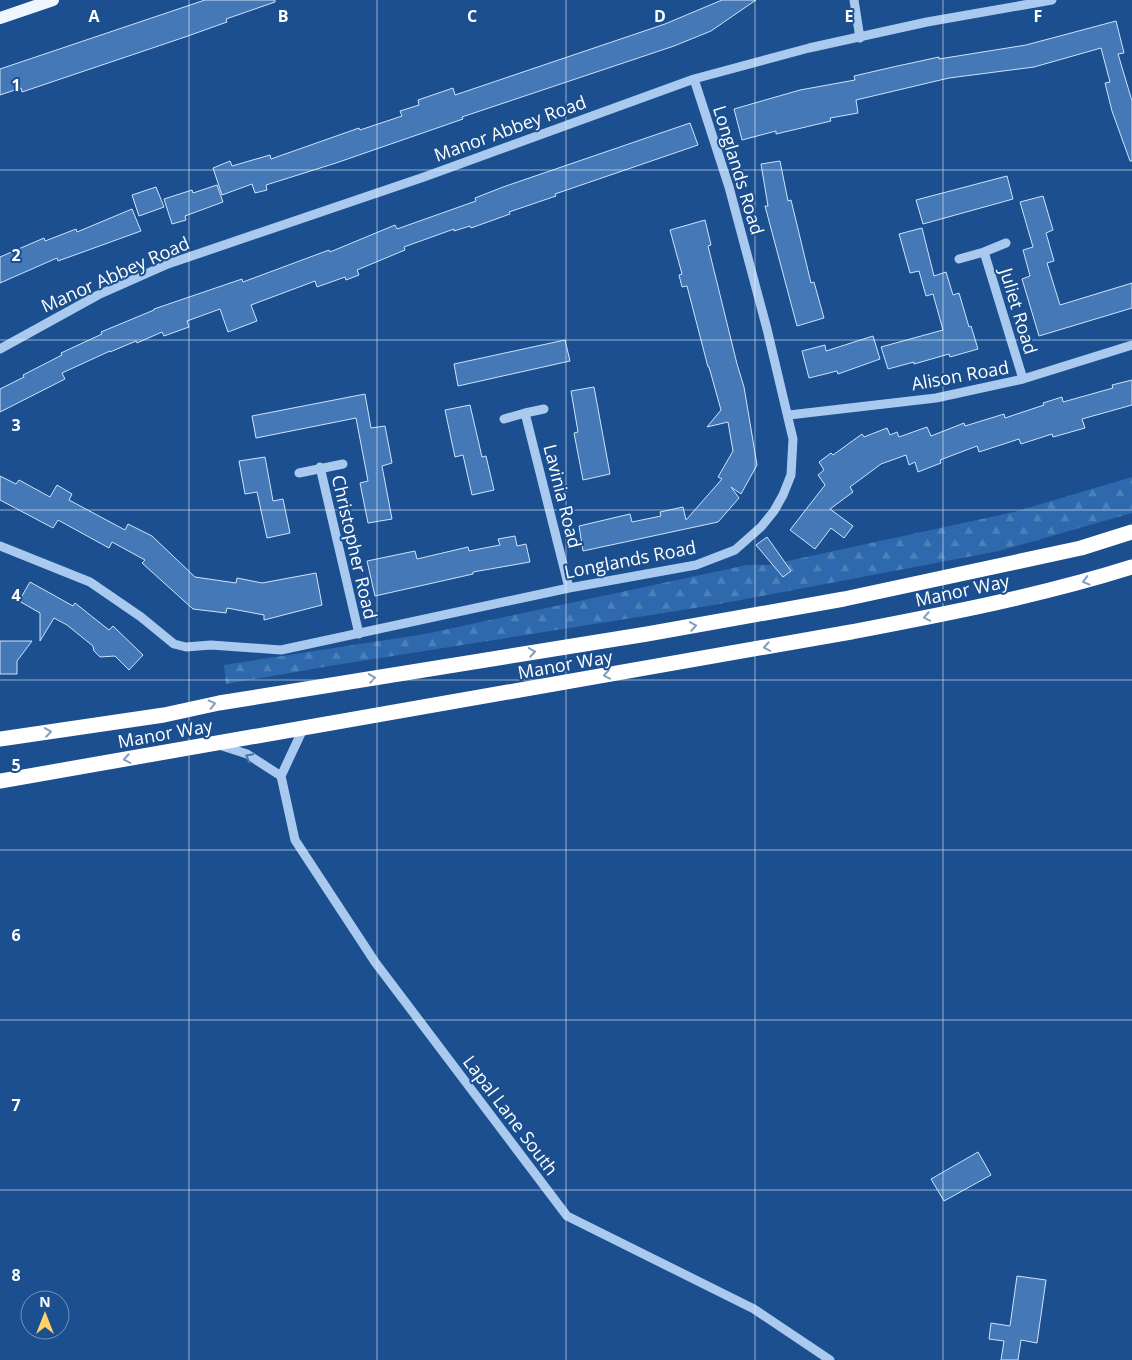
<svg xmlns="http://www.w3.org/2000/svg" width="1132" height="1360" font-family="'Open Sans',sans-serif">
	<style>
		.forest { fill: url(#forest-firs) }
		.building { fill: #4478b7; stroke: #cfe3fa }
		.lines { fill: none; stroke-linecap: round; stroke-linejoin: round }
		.minor { stroke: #a9c9ee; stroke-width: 9 }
		.major { stroke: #f0f6ff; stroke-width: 12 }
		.highway { stroke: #fff; stroke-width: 15 }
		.oneway { stroke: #829ec1 }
		.oneway2 { stroke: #4674ac }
		.grid { fill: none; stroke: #fff; stroke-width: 1; stroke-opacity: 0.55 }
		.labels { text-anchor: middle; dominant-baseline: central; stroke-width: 4; stroke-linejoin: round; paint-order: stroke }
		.street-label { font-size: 18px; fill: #fff; stroke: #1b4f8f }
		.grid-label { font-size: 16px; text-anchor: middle; font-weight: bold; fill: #fff; stroke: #1b4f8f; stroke-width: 4; stroke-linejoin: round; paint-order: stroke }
	</style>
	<defs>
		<pattern id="forest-firs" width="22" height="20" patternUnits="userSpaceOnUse" patternTransform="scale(1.25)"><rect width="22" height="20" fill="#2e69ad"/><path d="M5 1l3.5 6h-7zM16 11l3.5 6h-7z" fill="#4d80b9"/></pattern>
	</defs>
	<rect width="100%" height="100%" fill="#1b4f8f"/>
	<path class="forest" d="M 1132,477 L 1132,513 L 999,551 L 714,605 L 336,665 L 226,684 L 224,665 L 425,634 L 747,565 L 769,565 L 1014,512 Z"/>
	<path class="building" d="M 205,0 L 275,0 L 275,2 L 226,19 L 227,22 L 185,37 L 22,92 L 21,88 L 0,95 L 0,69 Z
		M 722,0 L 756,0 L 711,31 L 674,46 L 462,117 L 463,119 L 336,163 L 266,185 L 267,190 L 255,193 L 252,184 L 222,195 L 213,168 L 230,161 L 232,166 L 270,155 L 271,159 L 359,128 L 360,130 L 402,116 L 400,111 L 419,105 L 418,100 L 453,88 L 455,95 L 665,24 Z
		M 1116,21 L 1124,53 L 1118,54 L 1132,101 L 1132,161 L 1130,161 L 1112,111 L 1105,83 L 1110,82 L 1101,48 L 1034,67 L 949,78 L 856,100 L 858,113 L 830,118 L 831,121 L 776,134 L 776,131 L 742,140 L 734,109 L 800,90 L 855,80 L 854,76 L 893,67 L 939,57 L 939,59 L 1026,45 Z
		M 690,123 L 698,145 L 555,194 L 556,196 L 509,212 L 510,214 L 471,228 L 470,226 L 454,231 L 454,229 L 404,247 L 405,250 L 357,270 L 359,275 L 346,280 L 345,277 L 317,287 L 315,281 L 251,305 L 257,321 L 228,332 L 220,309 L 187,321 L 189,327 L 164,336 L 162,332 L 137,343 L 136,341 L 110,352 L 110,351 L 62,373 L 65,379 L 0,412 L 0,389 L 24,377 L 23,375 L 62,355 L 61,353 L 102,334 L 101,332 L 154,310 L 154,309 L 242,279 L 243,282 L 329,250 L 330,252 L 395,225 L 397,229 L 476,201 L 475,198 L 503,187 Z
		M 780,161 L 788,201 L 791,200 L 811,283 L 814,282 L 824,318 L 797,326 L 765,206 L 768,206 L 761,164 Z
		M 1007,176 L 1013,199 L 923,224 L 916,200 Z
		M 217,185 L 223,202 L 185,216 L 186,220 L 172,224 L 164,199 L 192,190 L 193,193 Z
		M 156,187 L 164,207 L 139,216 L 132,195 Z
		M 1043,196 L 1053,230 L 1046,233 L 1054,261 L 1047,263 L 1060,305 L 1132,283 L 1132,308 L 1039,336 L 1022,279 L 1030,276 L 1023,250 L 1033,247 L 1020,202 Z
		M 132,209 L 141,231 L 58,261 L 57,258 L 0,283 L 0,257 L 44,238 L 45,241 L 76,229 L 77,232 Z
		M 705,220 L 711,245 L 708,246 L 737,364 L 744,387 L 757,465 L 741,494 L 731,487 L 739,498 L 718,522 L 583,551 L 579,526 L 630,514 L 632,522 L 661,516 L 660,512 L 683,507 L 686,520 L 722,479 L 718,477 L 733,451 L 728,422 L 707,427 L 721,410 L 709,367 L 708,367 L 687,286 L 682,287 L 679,275 L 682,274 L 670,230 Z
		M 922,228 L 934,276 L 946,272 L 953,295 L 959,293 L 969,327 L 971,326 L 978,349 L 950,357 L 949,354 L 914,364 L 914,362 L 888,369 L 881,347 L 943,330 L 933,294 L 926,296 L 919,271 L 910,273 L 899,234 Z
		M 873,336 L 880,359 L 838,374 L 837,371 L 809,378 L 802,351 L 825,345 L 826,351 Z
		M 565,340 L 570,361 L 458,386 L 454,364 Z
		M 1132,380 L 1132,405 L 1082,419 L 1085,428 L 1053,437 L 1052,434 L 1021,444 L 1019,439 L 979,452 L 977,446 L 940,460 L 941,463 L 918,472 L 915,462 L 909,465 L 906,455 L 881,464 L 850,487 L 853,492 L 830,509 L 853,526 L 844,538 L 831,528 L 815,549 L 790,530 L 825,485 L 818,475 L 824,470 L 819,462 L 831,453 L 833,455 L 862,434 L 864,437 L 887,428 L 890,435 L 897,432 L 899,437 L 927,427 L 931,436 L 964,423 L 965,426 L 1004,414 L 1005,418 L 1044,405 L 1043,403 L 1062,397 L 1063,402 L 1113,388 L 1112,385 Z
		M 594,387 L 610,474 L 583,480 L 574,433 L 578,432 L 571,391 Z
		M 365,394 L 371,428 L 385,426 L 392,463 L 382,466 L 392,519 L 368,523 L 360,483 L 368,481 L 356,418 L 256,438 L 252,416 Z
		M 470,405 L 482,457 L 486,456 L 494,490 L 472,495 L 463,455 L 455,457 L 445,410 Z
		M 265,457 L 273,501 L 283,499 L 290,533 L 267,538 L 257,492 L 245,494 L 239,461 Z
		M 0,476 L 16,484 L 19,480 L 50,497 L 57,485 L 72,494 L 69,500 L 125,530 L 128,524 L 152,536 L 195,577 L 236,583 L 237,578 L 262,583 L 316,573 L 322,605 L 264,620 L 264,615 L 227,608 L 226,613 L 193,609 L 142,563 L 145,560 L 112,542 L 109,548 L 58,520 L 53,528 L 0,500 Z
		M 515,536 L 517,546 L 526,544 L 530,562 L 473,572 L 473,574 L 375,596 L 367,561 L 415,551 L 417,559 L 468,547 L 469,551 L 500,545 L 498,539 Z
		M 767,537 L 791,571 L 783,577 L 756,545 Z
		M 30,582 L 73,606 L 75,603 L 109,630 L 113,626 L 143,655 L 129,670 L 115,656 L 100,657 L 94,651 L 93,646 L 67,625 L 54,618 L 40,641 L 40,613 L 19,601 Z
		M 0,641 L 32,641 L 17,661 L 17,674 L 0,674 Z
		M 978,1152 L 991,1175 L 944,1201 L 931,1179 Z
		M 1017,1276 L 1046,1280 L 1037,1343 L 1021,1340 L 1018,1360 L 1001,1360 L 1004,1341 L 989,1339 L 991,1323 L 1010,1326 Z"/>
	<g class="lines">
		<path class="minor" d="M 854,0 L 860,38
			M 984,252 L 1023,379
			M 959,259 L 984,252 L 1006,243
			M 0,349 L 98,295 L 168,264 L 424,177 L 694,79 L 809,48 L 927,22 L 1052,0
			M 525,413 L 544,409
			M 789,415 L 936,398 L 1023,379 L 1132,345
			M 504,419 L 525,413 L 569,588
			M 320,467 L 359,634
			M 299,473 L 343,464
			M 0,546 L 90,582 L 141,617 L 174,644 L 186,647 L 211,645 L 281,650 L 569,588 L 696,565 L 735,550 L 761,527 L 774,511 L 783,495 L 791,475 L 793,439 L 767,329 L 729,187 L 694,79
			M 304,727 L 281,776 L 295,840 L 375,962 L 567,1216 L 754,1309 L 830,1360
			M 219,745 L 247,754 L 281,776"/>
		<path class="major" d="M 0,18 L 53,0"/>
		<path class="highway" d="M 0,739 L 164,715 L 219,703 L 647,634 L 844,599 L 1081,548 L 1132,532
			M 0,781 L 851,632 C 945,614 1040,596 1132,567"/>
	</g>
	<defs><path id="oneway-chevron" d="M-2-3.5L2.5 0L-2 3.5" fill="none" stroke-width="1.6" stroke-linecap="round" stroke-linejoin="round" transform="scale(1.25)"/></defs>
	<g class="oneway">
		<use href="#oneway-chevron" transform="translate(1086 581) rotate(165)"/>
		<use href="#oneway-chevron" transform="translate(927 617) rotate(169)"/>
		<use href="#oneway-chevron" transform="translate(693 626) rotate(-10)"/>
		<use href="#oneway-chevron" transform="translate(767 647) rotate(170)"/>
		<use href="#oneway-chevron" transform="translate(532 652) rotate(-9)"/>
		<use href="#oneway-chevron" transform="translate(607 675) rotate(170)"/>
		<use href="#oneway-chevron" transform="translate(372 678) rotate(-9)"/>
		<use href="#oneway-chevron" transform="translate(212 704) rotate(-13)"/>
		<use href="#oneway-chevron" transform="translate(48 732) rotate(-8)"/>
		<use href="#oneway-chevron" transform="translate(127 759) rotate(170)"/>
	</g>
	<use class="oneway2" href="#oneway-chevron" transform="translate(249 757) rotate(-152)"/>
	<path class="grid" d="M 189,0 L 189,1360M 377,0 L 377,1360M 566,0 L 566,1360M 755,0 L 755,1360M 943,0 L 943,1360M 0,170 L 1132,170M 0,340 L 1132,340M 0,510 L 1132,510M 0,680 L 1132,680M 0,850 L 1132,850M 0,1020 L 1132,1020M 0,1190 L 1132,1190"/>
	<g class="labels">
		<g class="street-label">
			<text transform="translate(510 128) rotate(-20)">Manor Abbey Road</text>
			<text transform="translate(739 170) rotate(73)">Longlands Road</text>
			<text transform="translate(115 274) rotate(-24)">Manor Abbey Road</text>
			<text transform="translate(1019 311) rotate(73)">Juliet Road</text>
			<text transform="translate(960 375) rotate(-10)">Alison Road</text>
			<text transform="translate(563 496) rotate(76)">Lavinia Road</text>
			<text transform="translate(355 547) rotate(77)">Christopher Road</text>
			<text transform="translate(630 559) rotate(-11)">Longlands Road</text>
			<text transform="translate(962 590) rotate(-12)">Manor Way</text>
			<text transform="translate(565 664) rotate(-10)">Manor Way</text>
			<text transform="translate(165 733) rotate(-10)">Manor Way</text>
			<text transform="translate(511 1115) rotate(53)">Lapal Lane South</text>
		</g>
	</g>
	<g class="grid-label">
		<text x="94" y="22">A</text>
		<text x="283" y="22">B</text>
		<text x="472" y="22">C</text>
		<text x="660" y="22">D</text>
		<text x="849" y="22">E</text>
		<text x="1038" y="22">F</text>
		<text x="16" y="91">1</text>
		<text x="16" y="261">2</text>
		<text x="16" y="431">3</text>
		<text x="16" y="601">4</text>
		<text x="16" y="771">5</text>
		<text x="16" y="941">6</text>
		<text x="16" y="1111">7</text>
		<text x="16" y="1281">8</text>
	</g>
	<g transform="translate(45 1315)"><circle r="24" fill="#1b4f8f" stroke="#7695bc"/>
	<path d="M0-4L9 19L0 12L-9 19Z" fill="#ffd166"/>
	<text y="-8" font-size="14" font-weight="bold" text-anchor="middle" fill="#ffffff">N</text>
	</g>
</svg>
